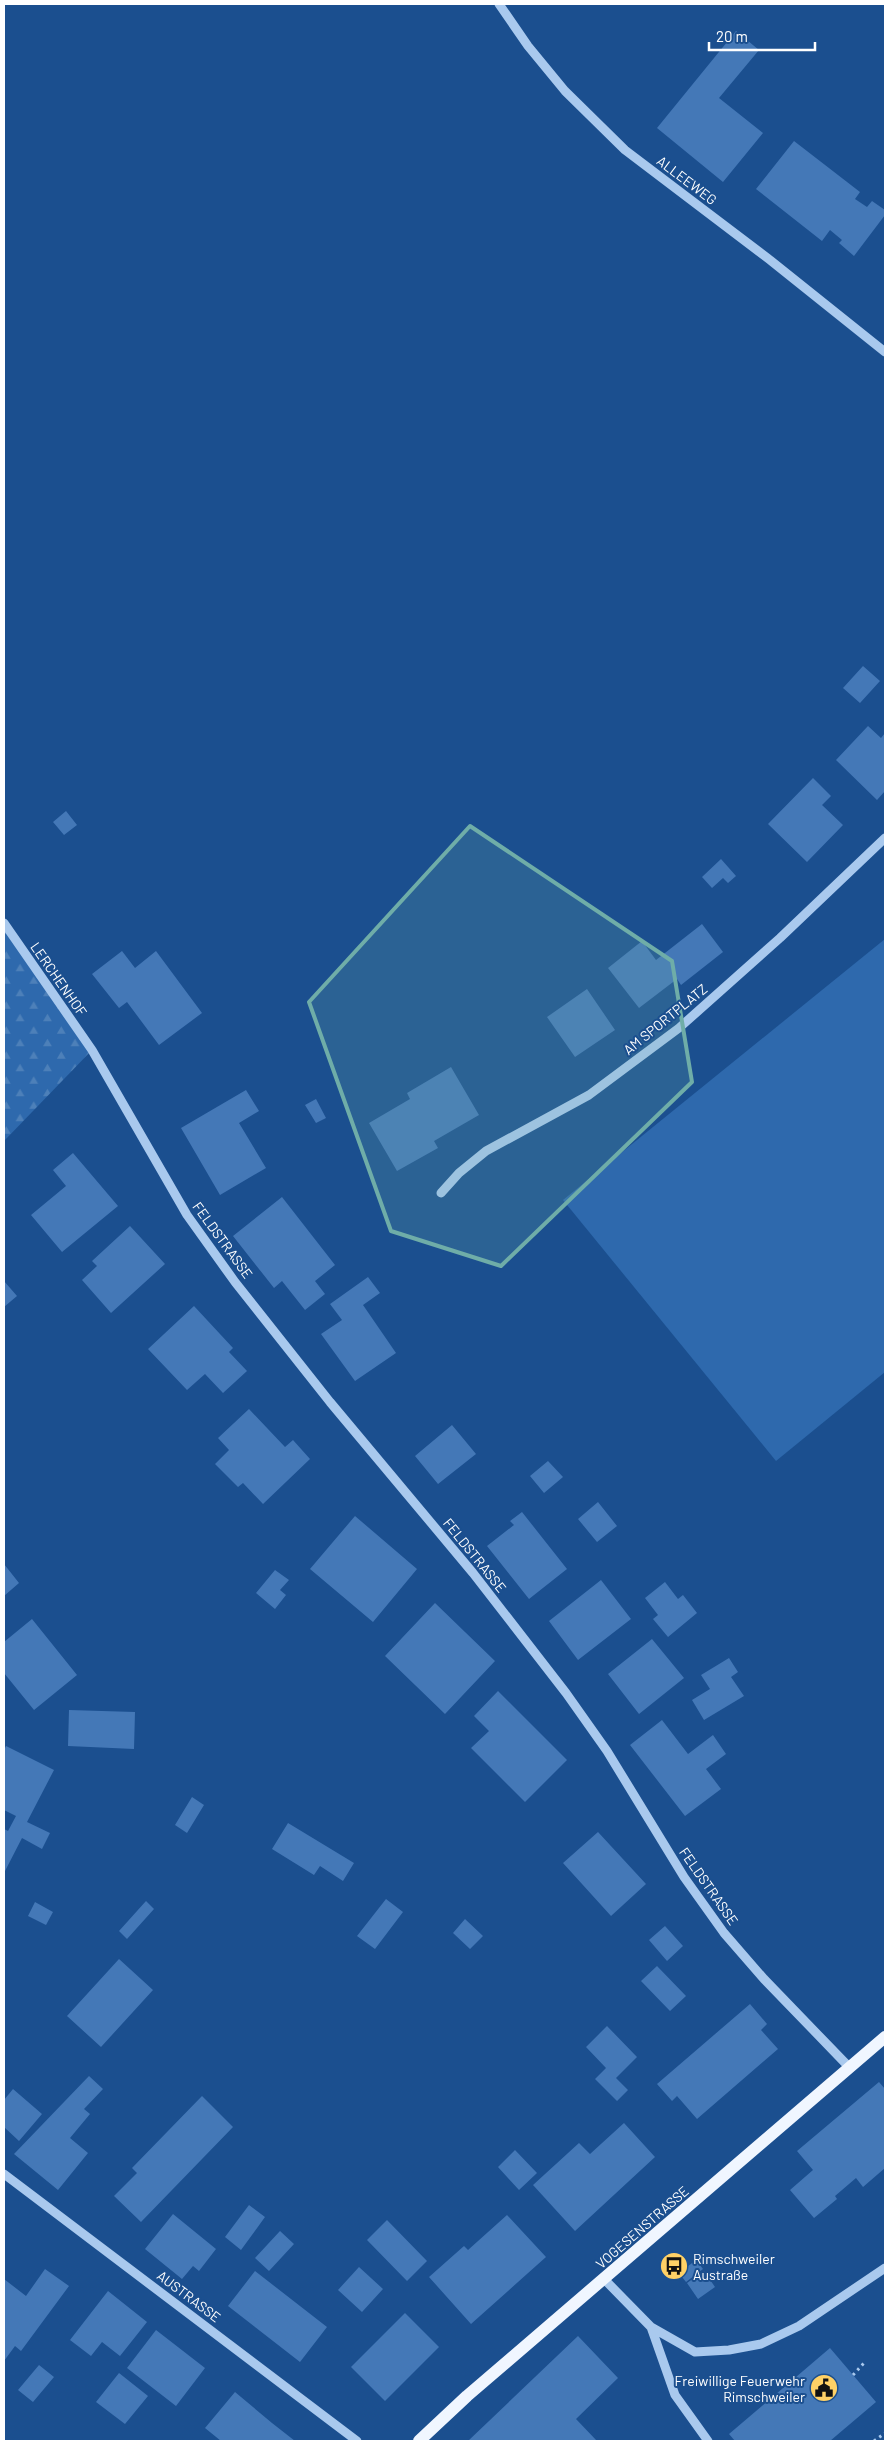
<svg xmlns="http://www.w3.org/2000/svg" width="889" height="2445" font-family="Barlow,sans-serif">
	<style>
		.forest { fill: url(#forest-firs) }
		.green { fill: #2e69ad }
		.building { fill: #4478b7 }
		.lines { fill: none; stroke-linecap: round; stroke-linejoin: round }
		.path { stroke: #a9c9ee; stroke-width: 3; stroke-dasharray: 2.5 4; stroke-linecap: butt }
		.minor { stroke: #a9c9ee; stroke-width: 9 }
		.major { stroke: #f0f6ff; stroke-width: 12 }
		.marked { fill: #6fada8; fill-opacity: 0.2; stroke: #6fada8; stroke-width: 4; stroke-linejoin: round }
		.labels { text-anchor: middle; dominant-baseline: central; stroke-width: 4; stroke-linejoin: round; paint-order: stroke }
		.street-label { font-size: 14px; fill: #fff; stroke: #1b4f8f }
		.poi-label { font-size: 14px; fill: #fff; stroke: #1b4f8f; text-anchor: start }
	</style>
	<defs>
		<pattern id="forest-firs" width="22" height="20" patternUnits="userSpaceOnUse" patternTransform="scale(1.25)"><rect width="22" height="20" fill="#2e69ad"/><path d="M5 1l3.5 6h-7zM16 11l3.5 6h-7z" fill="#4d80b9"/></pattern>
	</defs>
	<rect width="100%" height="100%" fill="#1b4f8f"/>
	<path class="forest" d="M 4,923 L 92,1050 L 4,1141 Z"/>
	<path class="green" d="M 885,939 L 885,1372 L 776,1461 L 563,1200 Z"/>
	<path class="building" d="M 736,31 L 759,50 L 719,98 L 763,133 L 723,182 L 657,128 Z
		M 794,141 L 860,192 L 855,199 L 867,207 L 872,201 L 885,210 L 885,215 L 854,256 L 839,243 L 842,240 L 830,230 L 822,241 L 756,189 Z
		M 863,666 L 880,681 L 860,703 L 843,688 Z
		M 868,726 L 881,738 L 885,733 L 885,791 L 877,800 L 836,760 Z
		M 813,778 L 831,796 L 822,805 L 843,825 L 807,862 L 768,824 Z
		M 66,811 L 77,825 L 64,835 L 53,822 Z
		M 721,859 L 736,876 L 728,883 L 723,878 L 712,888 L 702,877 Z
		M 702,924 L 723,952 L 681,985 L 677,979 L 639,1008 L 608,968 L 642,941 L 656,960 Z
		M 122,951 L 135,968 L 156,951 L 202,1013 L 159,1045 L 127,1002 L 119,1008 L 92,974 Z
		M 587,989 L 615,1030 L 575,1057 L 547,1017 Z
		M 451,1067 L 479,1115 L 434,1141 L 438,1148 L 397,1171 L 369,1123 L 410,1099 L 407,1093 Z
		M 246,1090 L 259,1111 L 239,1123 L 266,1168 L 220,1195 L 181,1128 Z
		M 316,1099 L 326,1118 L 316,1123 L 305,1105 Z
		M 73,1153 L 118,1206 L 62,1252 L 31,1215 L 66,1186 L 53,1170 Z
		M 282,1197 L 335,1265 L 315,1281 L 325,1294 L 305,1310 L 282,1281 L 274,1288 L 233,1236 Z
		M 130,1226 L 165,1264 L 111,1313 L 82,1280 L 97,1266 L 92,1261 Z
		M 368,1277 L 380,1293 L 363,1305 L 396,1353 L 355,1381 L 321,1334 L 342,1320 L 330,1304 Z
		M 4,1281 L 17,1296 L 4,1307 Z
		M 194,1306 L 233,1348 L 229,1352 L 247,1371 L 223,1393 L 205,1374 L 187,1390 L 148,1349 Z
		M 249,1409 L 285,1447 L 293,1440 L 310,1459 L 263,1504 L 243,1483 L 238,1487 L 215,1464 L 229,1450 L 218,1438 Z
		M 452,1425 L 476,1454 L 438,1484 L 415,1456 Z
		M 548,1461 L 563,1477 L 544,1493 L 530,1476 Z
		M 598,1502 L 617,1526 L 597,1542 L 578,1519 Z
		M 522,1512 L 567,1569 L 529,1599 L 487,1546 L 514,1525 L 510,1521 Z
		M 355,1516 L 417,1569 L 373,1622 L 310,1569 Z
		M 4,1564 L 19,1583 L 4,1596 Z
		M 275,1570 L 289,1580 L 280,1590 L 286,1595 L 275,1609 L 256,1593 Z
		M 601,1580 L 631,1619 L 578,1660 L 549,1621 Z
		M 665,1582 L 678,1599 L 683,1595 L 697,1613 L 668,1637 L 653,1619 L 658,1615 L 645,1598 Z
		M 435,1603 L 495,1661 L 445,1714 L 385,1656 Z
		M 32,1619 L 77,1675 L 34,1710 L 4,1673 L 4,1642 Z
		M 652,1639 L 684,1678 L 639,1714 L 608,1674 Z
		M 729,1658 L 738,1672 L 731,1677 L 744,1696 L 704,1720 L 692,1700 L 710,1689 L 701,1675 Z
		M 498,1691 L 567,1760 L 525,1802 L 471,1748 L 489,1731 L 474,1716 Z
		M 69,1710 L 135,1712 L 134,1749 L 68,1746 Z
		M 662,1720 L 688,1754 L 713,1735 L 726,1754 L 706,1769 L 721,1789 L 685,1816 L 630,1745 Z
		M 6,1746 L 54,1770 L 27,1822 L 50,1833 L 42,1849 L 22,1838 L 4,1873 L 4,1829 L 8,1831 L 16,1816 L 4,1810 L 4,1750 Z
		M 192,1797 L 204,1805 L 187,1833 L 175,1825 Z
		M 288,1823 L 354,1863 L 343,1881 L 320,1866 L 314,1875 L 272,1849 Z
		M 598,1832 L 646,1884 L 611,1916 L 563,1863 Z
		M 386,1899 L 403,1912 L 375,1949 L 357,1936 Z
		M 146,1901 L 154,1909 L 127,1939 L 119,1931 Z
		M 35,1902 L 53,1912 L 46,1925 L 28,1916 Z
		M 465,1919 L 483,1936 L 470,1949 L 453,1933 Z
		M 665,1926 L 683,1946 L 667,1961 L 649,1940 Z
		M 119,1959 L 153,1990 L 101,2047 L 67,2016 Z
		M 657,1966 L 686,1996 L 670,2011 L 641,1981 Z
		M 750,2004 L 767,2024 L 761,2030 L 778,2049 L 697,2119 L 677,2096 L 672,2101 L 657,2084 Z
		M 607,2026 L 637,2057 L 616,2078 L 628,2090 L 617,2101 L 595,2079 L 606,2068 L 586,2047 Z
		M 89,2076 L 103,2089 L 84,2109 L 90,2114 L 70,2138 L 88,2153 L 58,2190 L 14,2154 Z
		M 879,2082 L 885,2089 L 885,2168 L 863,2187 L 856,2178 L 835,2196 L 837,2199 L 814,2218 L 790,2190 L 813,2170 L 797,2151 Z
		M 13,2089 L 42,2114 L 19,2141 L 4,2127 L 4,2100 Z
		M 202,2096 L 233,2127 L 141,2222 L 114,2196 L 137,2173 L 132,2168 Z
		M 624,2123 L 655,2157 L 575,2231 L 533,2185 L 579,2143 L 590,2154 Z
		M 515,2150 L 537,2173 L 519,2190 L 498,2167 Z
		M 249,2205 L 265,2217 L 241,2250 L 225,2237 Z
		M 173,2214 L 216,2249 L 199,2271 L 193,2266 L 182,2279 L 145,2249 Z
		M 507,2215 L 546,2257 L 471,2324 L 429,2277 L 464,2246 L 468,2250 Z
		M 387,2220 L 427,2261 L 407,2281 L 367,2240 Z
		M 280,2231 L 294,2244 L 269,2271 L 255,2258 Z
		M 696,2260 L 703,2269 L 686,2282 L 679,2273 Z
		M 359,2267 L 383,2289 L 362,2312 L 338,2290 Z
		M 45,2269 L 69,2286 L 21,2351 L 15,2346 L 4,2361 L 4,2279 L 26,2296 Z
		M 255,2271 L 327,2327 L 300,2362 L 228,2306 Z
		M 704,2271 L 715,2287 L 698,2299 L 687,2283 Z
		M 108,2291 L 147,2322 L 120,2356 L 102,2342 L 91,2356 L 70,2340 Z
		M 405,2313 L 439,2347 L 385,2401 L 351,2367 Z
		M 156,2330 L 205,2368 L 176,2406 L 127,2368 Z
		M 578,2336 L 618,2378 L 576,2419 L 597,2441 L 468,2441 Z
		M 830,2348 L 876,2402 L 830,2441 L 735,2441 L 729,2434 Z
		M 39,2365 L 54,2377 L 33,2402 L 18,2390 Z
		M 119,2373 L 148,2396 L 125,2424 L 96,2402 Z
		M 235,2392 L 272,2423 L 295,2441 L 221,2441 L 205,2428 Z"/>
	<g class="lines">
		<path class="path" d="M 853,2375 L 864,2363
			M 874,2441 L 885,2433"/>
		<path class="minor" d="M 499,4 L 528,46 L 565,91 L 625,150 L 770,260 L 885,352
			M 4,923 L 92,1050 L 187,1215 L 235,1282 L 330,1402 L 473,1573 L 566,1693 L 607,1751 L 684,1877 L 724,1933 L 764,1979 L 850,2068
			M 441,1193 L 459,1173 L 486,1151 L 589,1095 L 679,1028 L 780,938 L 885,838
			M 4,2174 L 357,2441
			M 604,2279 L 651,2327 L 695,2352 L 729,2350 L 761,2344 L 799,2326 L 885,2268
			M 651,2327 L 675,2395 L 708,2441"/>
		<path class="major" d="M 419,2441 L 467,2396 L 885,2037"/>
	</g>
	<path class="marked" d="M 470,826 L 672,961 L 692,1082 L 501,1266 L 391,1231 L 309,1002 Z"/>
	<defs>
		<symbol id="bus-disc" viewBox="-11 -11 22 22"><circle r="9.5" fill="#ffd166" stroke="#1b4f8f"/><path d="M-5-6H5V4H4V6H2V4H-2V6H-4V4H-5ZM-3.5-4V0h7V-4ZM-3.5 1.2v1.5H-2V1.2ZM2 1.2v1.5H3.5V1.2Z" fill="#111"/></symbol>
		<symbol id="civic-disc" viewBox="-11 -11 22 22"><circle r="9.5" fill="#ffd166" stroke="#1b4f8f"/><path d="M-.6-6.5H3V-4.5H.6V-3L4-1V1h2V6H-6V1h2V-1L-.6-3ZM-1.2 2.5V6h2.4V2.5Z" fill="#111"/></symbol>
	</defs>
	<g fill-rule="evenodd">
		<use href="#bus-disc" x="658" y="2250" width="32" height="32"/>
		<use href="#civic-disc" x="808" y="2372" width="32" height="32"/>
	</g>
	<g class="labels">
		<g class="street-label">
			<text transform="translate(687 180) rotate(37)">ALLEEWEG</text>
			<text transform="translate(59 979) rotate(55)">LERCHENHOF</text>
			<text transform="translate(665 1019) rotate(-39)">AM SPORTPLATZ</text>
			<text transform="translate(223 1240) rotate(54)">FELDSTRASSE</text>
			<text transform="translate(475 1555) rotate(51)">FELDSTRASSE</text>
			<text transform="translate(709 1886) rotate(55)">FELDSTRASSE</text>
			<text transform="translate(642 2227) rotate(-41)">VOGESENSTRASSE</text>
			<text transform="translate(189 2296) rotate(37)">AUSTRASSE</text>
		</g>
		<g class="poi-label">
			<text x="693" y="2258">Rimschweiler<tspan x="693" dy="16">Austraße</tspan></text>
			<text x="805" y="2380" text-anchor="end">Freiwillige Feuerwehr<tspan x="805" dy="16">Rimschweiler</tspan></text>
		</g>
	</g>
	<rect width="889" height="2445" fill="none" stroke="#ffffff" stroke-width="10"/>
	<path d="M709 42v8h106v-8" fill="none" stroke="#ffffff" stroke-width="2.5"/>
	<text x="716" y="42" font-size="15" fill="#ffffff" stroke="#1b4f8f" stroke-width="4" paint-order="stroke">20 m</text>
</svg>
